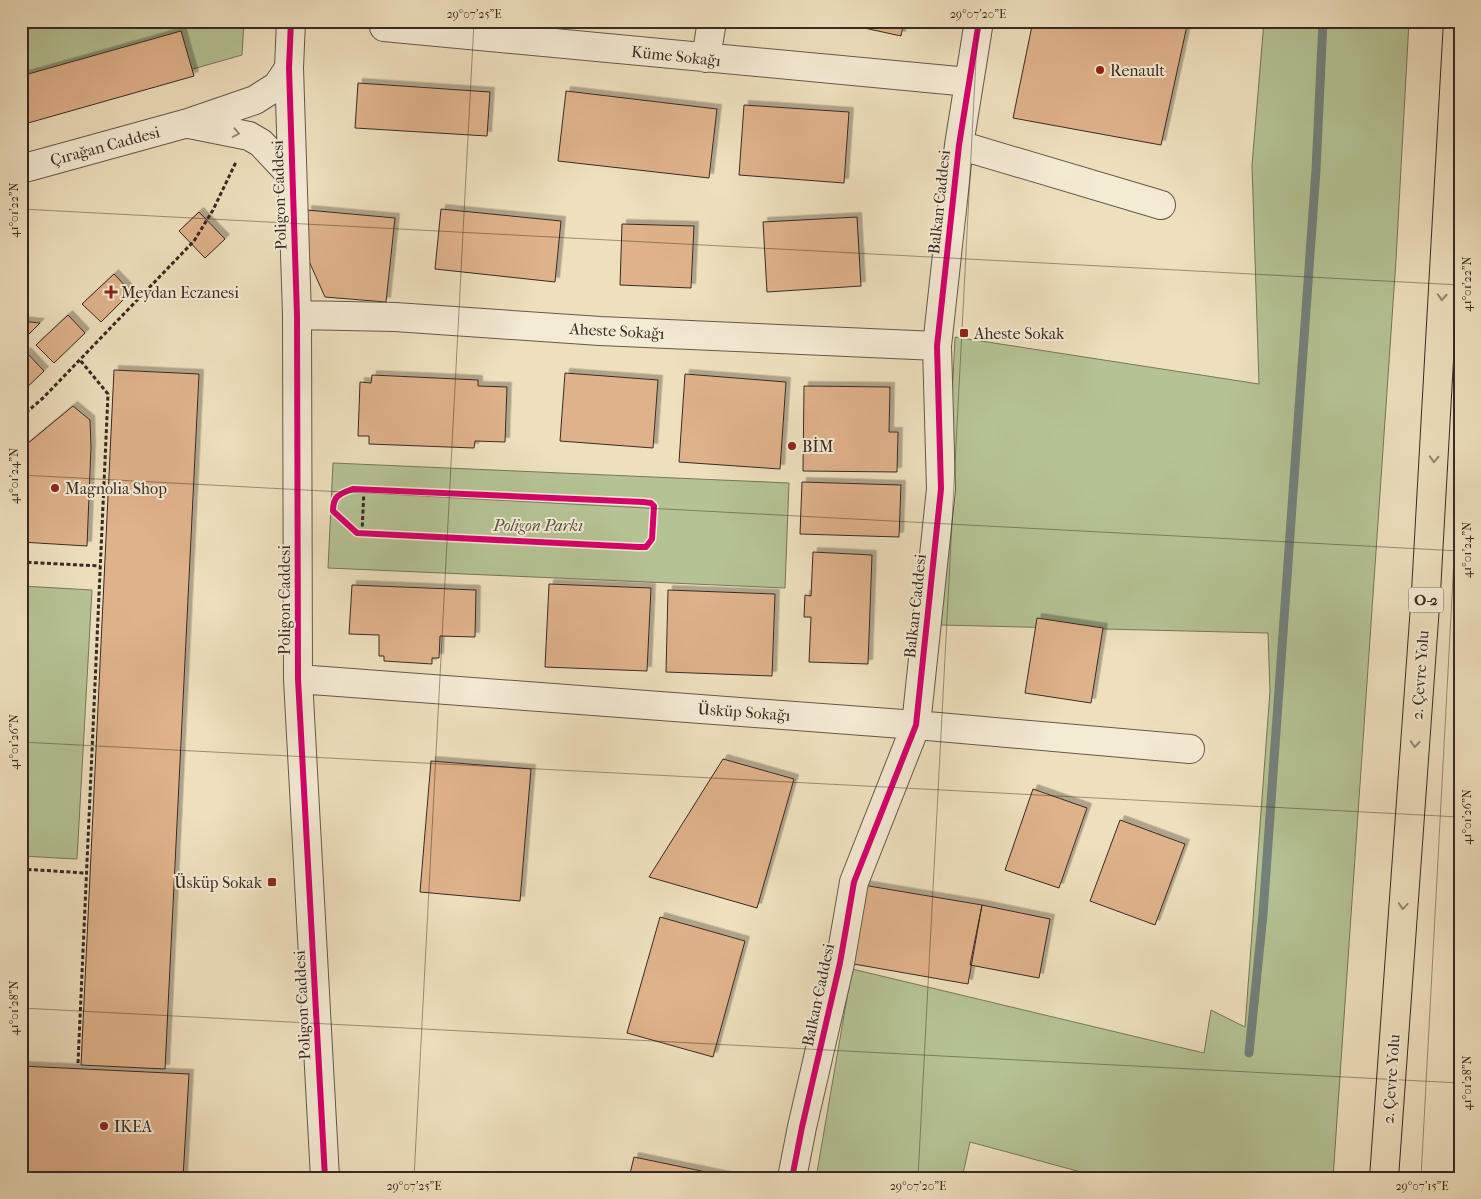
<svg xmlns="http://www.w3.org/2000/svg" width="1481" height="1199" font-family="'IM FELL French Canon',serif">
	<style>
		.green { fill: #b5c394; stroke: #76765c }
		.lines { fill: none; stroke-linecap: round; stroke-linejoin: round }
		.stream { stroke: #73817d; stroke-width: 9 }
		.building { fill: #e0b28a; stroke: #382924; filter: url(#shadow) }
		.minor-casing { stroke: #66574a; stroke-width: 30 }
		.highway-casing { stroke: #382924; stroke-width: 30 }
		.path { stroke: #382924; stroke-width: 3; stroke-dasharray: 4 2.5; stroke-linecap: butt }
		.minor { stroke: #f4ebd4; stroke-width: 28 }
		.highway { stroke: #eee0bd; stroke-width: 28 }
		.cycleway-casing { stroke: #f4ebd4; stroke-width: 9 }
		.cycleway { stroke: #d6006c; stroke-width: 6 }
		.oneway { stroke: #968a7c }
		.oneway2 { stroke: #938470 }
		.ticks { fill: none; stroke: #382924; stroke-width: 1; stroke-opacity: 0.45 }
		.poi-dot { fill: #8f2418; stroke: #f4ebd4; stroke-width: 2 }
		.labels { text-anchor: middle; dominant-baseline: central; stroke-width: 4; stroke-linejoin: round; paint-order: stroke }
		.shield { fill: #f4ebd4; stroke: #706359; stroke-width: 1 }
		.shield-label { font-size: 15px; font-weight: bold; fill: #382924 }
		.street-label { font-size: 16px; fill: #382924; stroke: #f4ebd4 }
		.poi-label { font-size: 16px; fill: #382924; stroke: #f4ebd4; text-anchor: start }
		.park-label { font-size: 16px; font-style: italic; fill: #575040; stroke: #f4ebd4 }
		.neatline { fill: none; stroke: #382924; stroke-width: 2 }
		.ticks-label { font-size: 12px; text-anchor: middle; fill: #382924 }
	</style>
	<defs>
		<filter id="shadow"><feDropShadow dx="4.5" dy="-4.5" stdDeviation="0" flood-color="#0004"/></filter>
	</defs>
	<rect width="100%" height="100%" fill="#eee0bd"/>
	<filter id="stains"><feTurbulence type="fractalNoise" baseFrequency=".004" numOctaves="4"/><feColorMatrix values="0 0 0 0 .2 0 0 0 0 .09 0 0 0 0 .02 0 0 0 .5 -.17"/></filter>
	<radialGradient id="worn" r=".72"><stop offset=".6" stop-color="#630" stop-opacity="0"/><stop offset="1" stop-color="#630" stop-opacity=".3"/></radialGradient>
	<path class="green" d="M 21,21 L 244,21 L 242,55 L 21,118 Z
		M 1264,21 L 1409,21 L 1396,260 L 1333,1178 L 1103,1178 L 970,1142 L 962,1178 L 816,1178 L 852,969 L 1204,1053 L 1211,1010 L 1245,1027 L 1270,691 L 1268,633 L 941,625 L 955,337 L 1259,384 L 1252,165 Z
		M 333,463 L 789,483 L 785,588 L 328,568 Z
		M 22,586 L 92,590 L 77,859 L 21,856 Z"/>
	<g class="lines">
		<path class="stream" d="M 1249,1053 L 1263,914 L 1316,170 L 1323,21"/>
	</g>
	<path class="building" d="M 832,21 L 904,21 L 901,36 Z
		M 1033,21 L 1188,21 L 1161,145 L 1013,118 Z
		M 181,31 L 194,76 L 21,125 L 21,76 Z
		M 358,83 L 490,92 L 487,136 L 355,128 Z
		M 566,91 L 717,109 L 709,178 L 558,161 Z
		M 744,105 L 849,112 L 844,183 L 739,175 Z
		M 441,209 L 561,221 L 555,282 L 435,269 Z
		M 307,210 L 395,218 L 386,302 L 325,297 L 308,259 Z
		M 199,212 L 225,239 L 205,258 L 179,231 Z
		M 857,217 L 861,286 L 767,292 L 763,222 Z
		M 622,224 L 694,226 L 691,288 L 620,285 Z
		M 114,274 L 131,292 L 101,322 L 82,304 Z
		M 68,315 L 85,333 L 54,363 L 36,345 Z
		M 21,321 L 40,323 L 21,342 Z
		M 26,352 L 44,371 L 21,393 L 21,357 Z
		M 114,370 L 199,374 L 165,1069 L 81,1065 Z
		M 565,373 L 658,380 L 653,448 L 560,441 Z
		M 685,374 L 786,382 L 780,469 L 679,462 Z
		M 372,375 L 478,380 L 478,386 L 507,387 L 505,442 L 475,441 L 474,448 L 369,444 L 369,436 L 358,436 L 360,382 L 371,383 Z
		M 804,386 L 890,387 L 889,432 L 898,432 L 897,472 L 803,471 Z
		M 73,406 L 90,420 L 91,447 L 87,546 L 21,542 L 21,449 Z
		M 802,482 L 901,485 L 899,537 L 800,534 Z
		M 813,552 L 872,555 L 868,664 L 809,662 L 811,617 L 804,617 L 805,595 L 811,596 Z
		M 549,584 L 651,588 L 647,671 L 545,667 Z
		M 352,585 L 476,590 L 475,637 L 440,636 L 439,658 L 432,658 L 432,664 L 384,661 L 384,656 L 379,656 L 379,635 L 349,634 Z
		M 668,590 L 775,594 L 772,676 L 666,672 Z
		M 1037,618 L 1103,628 L 1091,703 L 1025,693 Z
		M 723,759 L 794,779 L 757,908 L 649,877 Z
		M 431,761 L 531,769 L 520,901 L 420,892 Z
		M 1033,789 L 1087,808 L 1059,888 L 1005,870 Z
		M 1120,820 L 1185,844 L 1155,925 L 1090,901 Z
		M 863,885 L 982,905 L 968,984 L 848,963 Z
		M 982,905 L 1050,919 L 1039,978 L 970,965 Z
		M 660,917 L 745,941 L 713,1057 L 627,1033 Z
		M 21,1066 L 189,1074 L 183,1178 L 21,1178 Z
		M 634,1157 L 735,1178 L 629,1178 Z"/>
	<g class="lines">
		<defs>
			<path id="minor" d="M 291,21 L 289,68 L 297,315 L 298,679 L 325,1178
				M 384,27 L 969,82
				M 706,58 L 712,21
				M 189,124 L 249,136 L 261,143 L 291,175
				M 959,145 L 1161,205
				M 21,169 L 188,123 L 255,100 L 277,86 L 289,68
				M 297,315 L 395,317 L 600,331 L 937,346
				M 298,679 L 916,725 L 1190,749
				M 792,1178 L 802,1127 L 840,963 L 854,882 L 916,725 L 941,489 L 937,346 L 959,145 L 979,21"/>
			<path id="highway" d="M 1384,1178 L 1426,592 L 1458,21"/>
		</defs>
		<use href="#minor" class="minor-casing"/>
		<use href="#highway" class="highway-casing"/>
		<path class="path" d="M 348,21 L 356,23
			M 21,417 L 43,398 L 194,241 L 213,210 L 236,162
			M 362,533 L 364,489
			M 21,562 L 100,566
			M 21,869 L 85,873
			M 78,1063 L 108,394 L 80,360"/>
		<use href="#minor" class="minor"/>
		<use href="#highway" class="highway"/>
		<defs>
			<path id="cycleway" d="M 291,21 L 289,68 L 297,315 L 298,679 L 325,1178
				M 353,489 L 643,502 L 651,503 L 654,506 L 652,539 L 646,547 L 638,547 L 357,533 L 333,511 C 333,495 340,494 353,489 Z
				M 792,1178 L 802,1127 L 840,963 L 854,882 L 916,725 L 941,489 L 937,346 L 959,145 L 979,21"/>
		</defs>
		<use href="#cycleway" class="cycleway-casing"/>
		<use href="#cycleway" class="cycleway"/>
	</g>
	<defs><path id="oneway-chevron" d="M-2-3.5L2.5 0L-2 3.5" fill="none" stroke-width="1.6" stroke-linecap="round" stroke-linejoin="round" transform="scale(1.25)"/></defs>
	<use class="oneway" href="#oneway-chevron" transform="translate(236 133) rotate(11)"/>
	<g class="oneway2">
		<use href="#oneway-chevron" transform="translate(1442 297) rotate(93)"/>
		<use href="#oneway-chevron" transform="translate(1434 459) rotate(93)"/>
		<use href="#oneway-chevron" transform="translate(1415 744) rotate(94)"/>
		<use href="#oneway-chevron" transform="translate(1403 906) rotate(94)"/>
	</g>
	<path class="ticks" d="M 21,209 L 1460,285M 21,475 L 1460,551M 21,742 L 1460,817M 21,1008 L 1460,1083M 414,1178 L 474,21M 918,1178 L 978,21M 1421,1178 L 1460,446"/>
	<g class="poi-dot">
		<circle cx="1100" cy="70" r="5"/>
		<path d="M108.5 284.5h5v5h5v5h-5v5h-5v-5h-5v-5h5z"/>
		<rect x="959" y="328" width="10" height="10" rx="2.5"/>
		<circle cx="792" cy="446" r="5"/>
		<circle cx="55" cy="488" r="5"/>
		<rect x="267" y="877" width="10" height="10" rx="2.5"/>
		<circle cx="104" cy="1126" r="5"/>
	</g>
	<g class="labels">
		<rect class="shield" x="1408.5" y="587.5" width="35" height="25" rx="4"/>
		<g class="shield-label">
			<text x="1426" y="600">O-2</text>
		</g>
		<g class="street-label">
			<text transform="translate(676 56) rotate(6)">Küme Sokağı</text>
			<text transform="translate(105 146) rotate(-15)">Çırağan Caddesi</text>
			<text transform="translate(279 195) rotate(-92)">Poligon Caddesi</text>
			<text transform="translate(939 202) rotate(-84)">Balkan Caddesi</text>
			<text transform="translate(617 331) rotate(3)">Aheste Sokağı</text>
			<text transform="translate(284 600) rotate(-90)">Poligon Caddesi</text>
			<text transform="translate(915 606) rotate(-84)">Balkan Caddesi</text>
			<text transform="translate(1420 675) rotate(-86)">2. Çevre Yolu</text>
			<text transform="translate(744 712) rotate(4)">Üsküp Sokağı</text>
			<text transform="translate(818 995) rotate(-78)">Balkan Caddesi</text>
			<text transform="translate(302 1005) rotate(-93)">Poligon Caddesi</text>
			<text transform="translate(1391 1079) rotate(-86)">2. Çevre Yolu</text>
		</g>
		<g class="poi-label">
			<text x="1110" y="70">Renault</text>
			<text x="121" y="292">Meydan Eczanesi</text>
			<text x="974" y="333">Aheste Sokak</text>
			<text x="802" y="446">BİM</text>
			<text x="65" y="488">Magnolia Shop</text>
			<text x="262" y="882" text-anchor="end">Üsküp Sokak</text>
			<text x="114" y="1126">IKEA</text>
		</g>
		<g class="park-label">
			<text x="538" y="525">Poligon Parkı</text>
		</g>
	</g>
	<rect width="1481" height="1199" fill="none" stroke="#eee0bd" stroke-width="55"/>
	<rect x="28" y="28" width="1426" height="1144" class="neatline"/>
	<g class="ticks-label">
		<text x="474" y="18">29°07'25"E</text>
		<text x="978" y="18">29°07'20"E</text>
		<text transform="translate(14 210) rotate(-90)" y="4">41°01'22"N</text>
		<text transform="translate(1467 284) rotate(-90)" y="4">41°01'22"N</text>
		<text transform="translate(14 476) rotate(-90)" y="4">41°01'24"N</text>
		<text transform="translate(1467 550) rotate(-90)" y="4">41°01'24"N</text>
		<text transform="translate(14 742) rotate(-90)" y="4">41°01'26"N</text>
		<text transform="translate(1467 817) rotate(-90)" y="4">41°01'26"N</text>
		<text transform="translate(14 1008) rotate(-90)" y="4">41°01'28"N</text>
		<text transform="translate(1467 1083) rotate(-90)" y="4">41°01'28"N</text>
		<text x="414" y="1190">29°07'25"E</text>
		<text x="918" y="1190">29°07'20"E</text>
		<text x="1422" y="1190">29°07'15"E</text>
	</g>
	<rect width="100%" height="100%" filter="url(#stains)"/>
	<rect width="100%" height="100%" fill="url(#worn)"/>
</svg>
